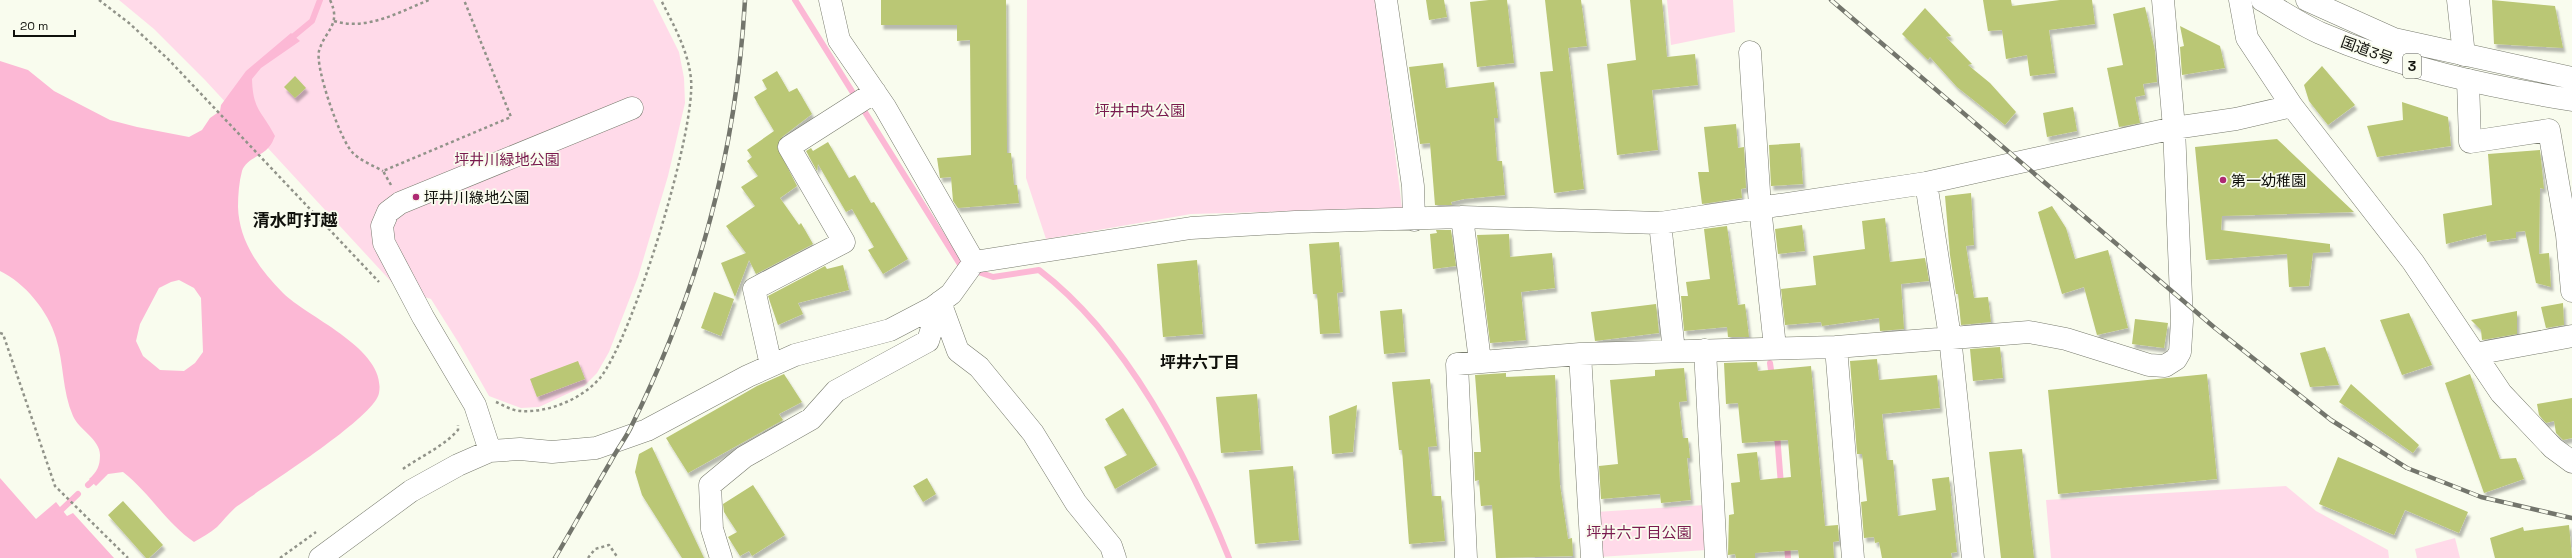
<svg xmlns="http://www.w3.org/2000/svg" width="2572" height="558" font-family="'Space Grotesk','Noto Sans JP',sans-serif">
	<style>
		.green { fill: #ffdae9 }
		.water { fill: #fcb8d5; fill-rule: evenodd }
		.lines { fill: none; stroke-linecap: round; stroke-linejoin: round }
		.stream { stroke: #fcb8d5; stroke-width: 6 }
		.building { fill: #bac774; filter: url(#shadow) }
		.minor-casing { stroke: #787b6e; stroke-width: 23 }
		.highway-casing { stroke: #787b6e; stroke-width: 23 }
		.path { stroke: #919389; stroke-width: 2.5; stroke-dasharray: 3 3; stroke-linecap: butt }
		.minor { stroke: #fff; stroke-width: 22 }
		.highway { stroke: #fff; stroke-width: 22 }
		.rail-casing { stroke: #73756c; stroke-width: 4.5 }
		.rail { stroke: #f9fcee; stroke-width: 3; stroke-dasharray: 9; stroke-linecap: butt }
		.poi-dot { fill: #ae2a73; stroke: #f9fcee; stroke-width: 1.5 }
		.labels { text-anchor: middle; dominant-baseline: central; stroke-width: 3.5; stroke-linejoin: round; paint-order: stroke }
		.shield { fill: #f9fcee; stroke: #565850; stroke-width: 1 }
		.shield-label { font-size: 14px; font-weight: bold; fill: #10110c }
		.street-label { font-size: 15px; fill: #10110c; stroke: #f9fcee }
		.park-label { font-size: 15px; fill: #791a4e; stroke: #f9fcee }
		.poi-label { font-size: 15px; fill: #10110c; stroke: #f9fcee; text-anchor: start }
		.neighbourhood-label { font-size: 16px; font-weight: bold; fill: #10110c; stroke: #f9fcee }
		.quarter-label { font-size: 17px; font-weight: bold; fill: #10110c; stroke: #f9fcee }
	</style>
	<defs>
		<filter id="shadow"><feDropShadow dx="2.5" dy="4.5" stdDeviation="1" flood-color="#0004"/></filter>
	</defs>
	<rect width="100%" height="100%" fill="#f9fcee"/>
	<path class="green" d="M 119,0 L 653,0 L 679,52 L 684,78 L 685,103 L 668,176 L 638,277 L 609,352 L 597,373 L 584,386 L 539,407 L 521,408 L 489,396 L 460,345 L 431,299 L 398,289 L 205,80 L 154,29 Z
		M 1027,0 L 1376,0 L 1402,208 L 1191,214 L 1046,239 L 1026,178 Z
		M 1667,0 L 1733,0 L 1735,32 L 1671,45 Z
		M 2286,486 L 2316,511 L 2388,550 L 2389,558 L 2051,558 L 2046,500 Z
		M 1705,505 L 1707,550 L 1599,557 L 1596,512 Z
		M 2455,538 L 2460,558 L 2417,558 L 2415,549 Z"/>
	<path class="water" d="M 291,33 L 300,41 L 261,68 L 252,79 C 253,111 262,111 275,136 C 273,140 272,144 269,147 C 262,156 246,159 242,171 C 239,182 238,195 238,207 C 239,241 259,269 283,293 C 308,318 387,349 379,393 C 375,418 260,489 236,507 C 229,513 223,521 217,527 C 210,533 202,537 194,542 C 166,523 150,493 123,472 L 108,474 L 96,486 L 89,479 C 97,472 100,466 100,455 C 100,439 79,430 73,416 C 62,391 64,363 56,338 C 48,311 25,283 0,271 L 0,61 L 28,70 L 54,91 L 110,120 L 137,127 L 189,137 L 202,130 L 210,118 L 220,111 L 221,105 L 246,71 ZM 179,280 L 194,288 L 201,298 L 203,352 L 195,363 L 184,371 L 160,370 L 143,356 L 136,341 L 140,324 L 159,288 L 171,282 Z
		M 0,478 L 36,519 L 56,502 L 67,516 L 73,513 L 114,558 L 0,558 Z"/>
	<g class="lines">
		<path class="stream" d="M 795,0 L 961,266 L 993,277 L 1039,270 C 1126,336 1189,458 1229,558
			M 289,40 L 312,21 L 320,0
			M 1770,363 L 1772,377
			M 1777,434 L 1781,485
			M 88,485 L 98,476
			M 57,514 L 78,494
			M 1787,543 L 1788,558"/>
	</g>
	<path class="building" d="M 881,0 L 1006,0 L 1007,153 L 1011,153 L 1014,185 L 1017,185 L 1019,203 L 958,208 L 953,201 L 951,177 L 940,178 L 937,158 L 971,155 L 970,40 L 957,41 L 957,25 L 881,25 Z
		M 1426,0 L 1444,0 L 1447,17 L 1429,20 Z
		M 1489,0 L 1507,0 L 1514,63 L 1477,67 L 1470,2 Z
		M 1545,0 L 1581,0 L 1587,46 L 1568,48 L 1584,189 L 1554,193 L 1540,72 L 1553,71 Z
		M 1630,0 L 1662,0 L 1667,57 L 1695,54 L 1698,85 L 1652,90 L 1658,150 L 1617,155 L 1607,64 L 1636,60 Z
		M 1983,0 L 2011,0 L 2012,6 L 2060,0 L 2092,0 L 2095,24 L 2049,30 L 2055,73 L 2030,76 L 2027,55 L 2006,59 L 2002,30 L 1988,31 Z
		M 2492,0 L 2555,6 L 2563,48 L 2494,44 Z
		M 2145,7 L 2155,51 L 2157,82 L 2143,84 L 2145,95 L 2135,97 L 2140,123 L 2119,127 L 2107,68 L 2123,65 L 2113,14 Z
		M 1925,8 L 1951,36 L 1946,37 L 1972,64 L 1968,65 L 1990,83 L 2016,112 L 2005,125 L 1957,87 L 1930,57 L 1928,60 L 1902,34 Z
		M 2180,26 L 2220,46 L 2225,68 L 2182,75 L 2180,47 L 2184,46 Z
		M 1443,63 L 1446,88 L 1494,82 L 1498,118 L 1494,118 L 1497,161 L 1502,161 L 1505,195 L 1464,199 L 1451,202 L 1452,205 L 1435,205 L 1430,143 L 1420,144 L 1409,67 Z
		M 2322,66 L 2355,105 L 2328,125 L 2309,101 L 2304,85 Z
		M 777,71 L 789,92 L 797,88 L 812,114 L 782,137 L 777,147 L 797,186 L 780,198 L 799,225 L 801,223 L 813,244 L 756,274 L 749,260 L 735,297 L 721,263 L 746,253 L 726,226 L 755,206 L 741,187 L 758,176 L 747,161 L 752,157 L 747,150 L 774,131 L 754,97 L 767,89 L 762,80 Z
		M 295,76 L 306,88 L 295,98 L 284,87 Z
		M 2402,102 L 2448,117 L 2451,146 L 2377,157 L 2367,126 L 2403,120 Z
		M 2073,107 L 2077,131 L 2047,137 L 2043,113 Z
		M 1736,124 L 1738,148 L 1744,147 L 1746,188 L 1741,189 L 1742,198 L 1702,204 L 1698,172 L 1709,172 L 1704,127 Z
		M 2277,139 L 2354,212 L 2222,216 L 2221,230 L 2330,244 L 2330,252 L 2313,253 L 2309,286 L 2289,287 L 2287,254 L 2206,260 L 2195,147 Z
		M 828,142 L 849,178 L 855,175 L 871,203 L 874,202 L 908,259 L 883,274 L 868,250 L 874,247 L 852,209 L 846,212 L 818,164 L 817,171 L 806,151 L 811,148 L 813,151 Z
		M 1800,143 L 1803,184 L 1771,186 L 1769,145 Z
		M 2540,150 L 2544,189 L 2540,188 L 2539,254 L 2549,253 L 2551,287 L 2536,283 L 2525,231 L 2516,232 L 2516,238 L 2487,242 L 2486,234 L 2446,244 L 2443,214 L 2492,205 L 2488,154 Z
		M 1971,193 L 1974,245 L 1966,246 L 1974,298 L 1988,297 L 1991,322 L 1961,325 L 1958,294 L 1956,294 L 1950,255 L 1945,196 Z
		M 2052,206 L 2066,228 L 2075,259 L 2108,250 L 2128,328 L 2097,335 L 2084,287 L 2062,294 L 2038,212 Z
		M 1885,218 L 1890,262 L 1925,258 L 1929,281 L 1901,284 L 1904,329 L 1880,331 L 1879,318 L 1822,326 L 1821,322 L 1785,325 L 1781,289 L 1816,285 L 1813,256 L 1865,249 L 1862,221 Z
		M 1802,225 L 1805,251 L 1778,254 L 1775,229 Z
		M 1727,226 L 1738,305 L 1745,304 L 1749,337 L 1728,337 L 1727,327 L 1684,331 L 1681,296 L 1688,296 L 1686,282 L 1710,279 L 1704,229 Z
		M 1436,230 L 1451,230 L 1456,266 L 1433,269 L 1430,234 L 1437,233 Z
		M 1509,234 L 1510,257 L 1552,253 L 1555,288 L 1521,292 L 1526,340 L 1490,343 L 1477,235 Z
		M 1339,242 L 1343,292 L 1337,293 L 1340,333 L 1320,334 L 1317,294 L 1313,294 L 1309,244 Z
		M 1197,260 L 1203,334 L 1163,337 L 1157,264 Z
		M 843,265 L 849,290 L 798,303 L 803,314 L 778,325 L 768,296 L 825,266 L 827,269 Z
		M 714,292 L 734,299 L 721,336 L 701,328 Z
		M 2563,303 L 2564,325 L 2546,328 L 2541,307 Z
		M 1656,304 L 1659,333 L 1595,341 L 1591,312 Z
		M 1402,309 L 1405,352 L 1384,354 L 1380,311 Z
		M 2517,311 L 2517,334 L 2482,340 L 2481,330 L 2471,320 Z
		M 2409,313 L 2432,365 L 2402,375 L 2380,320 Z
		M 2135,319 L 2168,323 L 2164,348 L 2132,344 Z
		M 2000,347 L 2003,378 L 1973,381 L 1970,349 Z
		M 2325,347 L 2339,385 L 2310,387 L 2300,353 Z
		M 1877,359 L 1879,380 L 1937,375 L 1940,408 L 1882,414 L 1887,460 L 1893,460 L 1898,516 L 1936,510 L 1932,479 L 1949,477 L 1957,552 L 1951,553 L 1952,558 L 1882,558 L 1879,542 L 1875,543 L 1874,537 L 1864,538 L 1861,502 L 1867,501 L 1862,454 L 1857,454 L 1850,361 Z
		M 578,361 L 585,379 L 537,397 L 530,379 Z
		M 1757,362 L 1758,371 L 1811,366 L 1825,526 L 1838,525 L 1839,541 L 1833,542 L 1834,558 L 1799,558 L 1798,550 L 1755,553 L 1755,558 L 1736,558 L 1735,554 L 1728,555 L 1729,515 L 1734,514 L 1731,483 L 1740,482 L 1737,454 L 1757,452 L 1760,480 L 1791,477 L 1788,440 L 1742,443 L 1738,403 L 1726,404 L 1724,363 Z
		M 1684,368 L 1687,401 L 1679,402 L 1683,438 L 1688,438 L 1690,458 L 1687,458 L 1691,500 L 1661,503 L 1660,494 L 1601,499 L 1599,466 L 1618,464 L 1610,380 L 1655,376 L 1655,370 Z
		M 1506,373 L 1506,377 L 1555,375 L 1560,485 L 1568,539 L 1572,538 L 1573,556 L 1496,558 L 1492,505 L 1481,506 L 1479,480 L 1475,481 L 1474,452 L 1481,452 L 1475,375 Z
		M 784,374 L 802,402 L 779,414 L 783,420 L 688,473 L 666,438 L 757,386 Z
		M 2207,374 L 2217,479 L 2058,494 L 2048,390 Z
		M 2470,374 L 2500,459 L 2516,458 L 2524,479 L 2484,493 L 2445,383 Z
		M 1430,379 L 1437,446 L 1428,447 L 1432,496 L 1441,496 L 1445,541 L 1409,544 L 1402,450 L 1399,450 L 1392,382 Z
		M 2351,384 L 2419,445 L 2413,453 L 2339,402 Z
		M 1257,394 L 1261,450 L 1221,453 L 1216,397 Z
		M 2572,398 L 2572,438 L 2563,440 L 2556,433 L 2554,421 L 2546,423 L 2539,415 L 2537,404 Z
		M 1357,405 L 1353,452 L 1332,454 L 1329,416 Z
		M 1123,408 L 1157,465 L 1115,489 L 1104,467 L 1127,455 L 1105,419 Z
		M 652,447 L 695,539 L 704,558 L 682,558 L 642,495 L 635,472 L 639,454 Z
		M 2022,449 L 2034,558 L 2001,558 L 1989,452 Z
		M 2338,457 L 2468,512 L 2459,533 L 2405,510 L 2394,535 L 2319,504 Z
		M 1293,466 L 1299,540 L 1255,544 L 1249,470 Z
		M 927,478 L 936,494 L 923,502 L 913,486 Z
		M 753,485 L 785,535 L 752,556 L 749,551 L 740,556 L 728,537 L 737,532 L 724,512 L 723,504 Z
		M 123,501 L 163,545 L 149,558 L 146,558 L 108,515 Z
		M 2569,525 L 2572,558 L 2495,558 L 2490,538 L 2523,527 L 2524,531 Z"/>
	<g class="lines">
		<defs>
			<path id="minor" d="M 830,0 L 839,40 L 885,107 L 974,262
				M 1386,0 L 1413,186 L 1414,220
				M 2240,0 L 2247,38 L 2292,106 L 2413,262 L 2501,393 L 2553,448 L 2572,462
				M 2458,0 L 2464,55
				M 1750,52 L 1760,207 L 1775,347
				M 2468,80 L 2470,142 L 2549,130 L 2567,235 L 2572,291
				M 1926,183 L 1950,337 L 1973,558
				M 1462,217 L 1480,361
				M 1660,223 L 1674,351
				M 1836,347 L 1853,558
				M 1705,350 L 1716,558
				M 1580,354 L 1592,558
				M 2475,354 L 2572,336
				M 771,365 L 754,289 L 844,242 L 789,147 L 875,92
				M 490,451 L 475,405 L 423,317 L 384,243 L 382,226 L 388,212 L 400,203 L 632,108
				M 320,558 L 411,491 L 458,465 L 490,451 L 520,449 L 552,452 L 596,448 L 647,430 L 748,376 L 795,355 L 890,330 L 932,308 L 951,294 L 974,262 L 1191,228 L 1295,222 L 1462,217 L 1660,223 L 1926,183 L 2174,128 L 2236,119 L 2292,106
				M 721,558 L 712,529 L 710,485 L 744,457 L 811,419 L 836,391 L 928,341 L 940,302 L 958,351 L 979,367 L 1033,433 L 1076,503 L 1111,546 L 1115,558
				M 1466,558 L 1457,364 L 1580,354 L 1836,347 L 2029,332 L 2066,339 L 2149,365 L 2165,366 L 2176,359 L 2180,352 L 2182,321 L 2174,128 L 2163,0"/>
			<path id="highway" d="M 2262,0 C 2281,11 2300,24 2320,33 C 2401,68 2486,86 2572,100
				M 2307,0 L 2394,39 L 2572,78"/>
		</defs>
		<use href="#minor" class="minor-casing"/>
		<use href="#highway" class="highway-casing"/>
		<path class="path" d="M 99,0 L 129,23 L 168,59 L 379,282
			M 330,0 C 342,25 325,30 319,51 C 315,68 340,139 352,152 C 359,160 374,166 383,171
			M 334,21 C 367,31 399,12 429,0
			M 391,185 L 383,171 L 511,117 L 464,0
			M 0,333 L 3,334 L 55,486 L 128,558
			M 496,402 C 503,405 513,411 521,411 C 548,413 582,399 600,378 C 633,337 696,131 691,79 C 688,50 674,26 661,0
			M 403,469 C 421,456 443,447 458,430 L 458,425
			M 280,558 L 316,532
			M 588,558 L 595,549 L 609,545 L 618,558"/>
		<use href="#minor" class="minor"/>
		<use href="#highway" class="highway"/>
		<defs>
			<path id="rail" d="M 1831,0 L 2215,328 L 2331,420 L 2407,468 L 2481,497 L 2572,518
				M 555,558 C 574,526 592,493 611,461 C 617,449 626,438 631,427 C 699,290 736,153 745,0"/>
		</defs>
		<use href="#rail" class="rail-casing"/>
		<use href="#rail" class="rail"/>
	</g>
	<g class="poi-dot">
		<circle cx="2223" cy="180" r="4"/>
		<circle cx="416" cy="197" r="4"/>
	</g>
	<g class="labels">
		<rect class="shield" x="2403" y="54" width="18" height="24" rx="3"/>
		<g class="shield-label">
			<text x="2412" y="66">3</text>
		</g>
		<g class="street-label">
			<text transform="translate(2367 50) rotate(20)">国道3号</text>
		</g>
		<g class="park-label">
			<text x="1140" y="110">坪井中央公園</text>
			<text x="507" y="159">坪井川緑地公園</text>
			<text x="1639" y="532">坪井六丁目公園</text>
		</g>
		<g class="poi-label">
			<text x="2231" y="180">第一幼稚園</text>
			<text x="424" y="197">坪井川綠地公園</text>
		</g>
		<g class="neighbourhood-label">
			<text x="1200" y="362">坪井六丁目</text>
		</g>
		<g class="quarter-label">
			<text x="295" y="220">清水町打越</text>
		</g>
	</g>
	<path d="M14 30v6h61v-6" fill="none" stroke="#10110c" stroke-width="2"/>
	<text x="20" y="30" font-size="12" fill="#10110c" stroke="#f9fcee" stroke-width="3" paint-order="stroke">20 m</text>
</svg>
